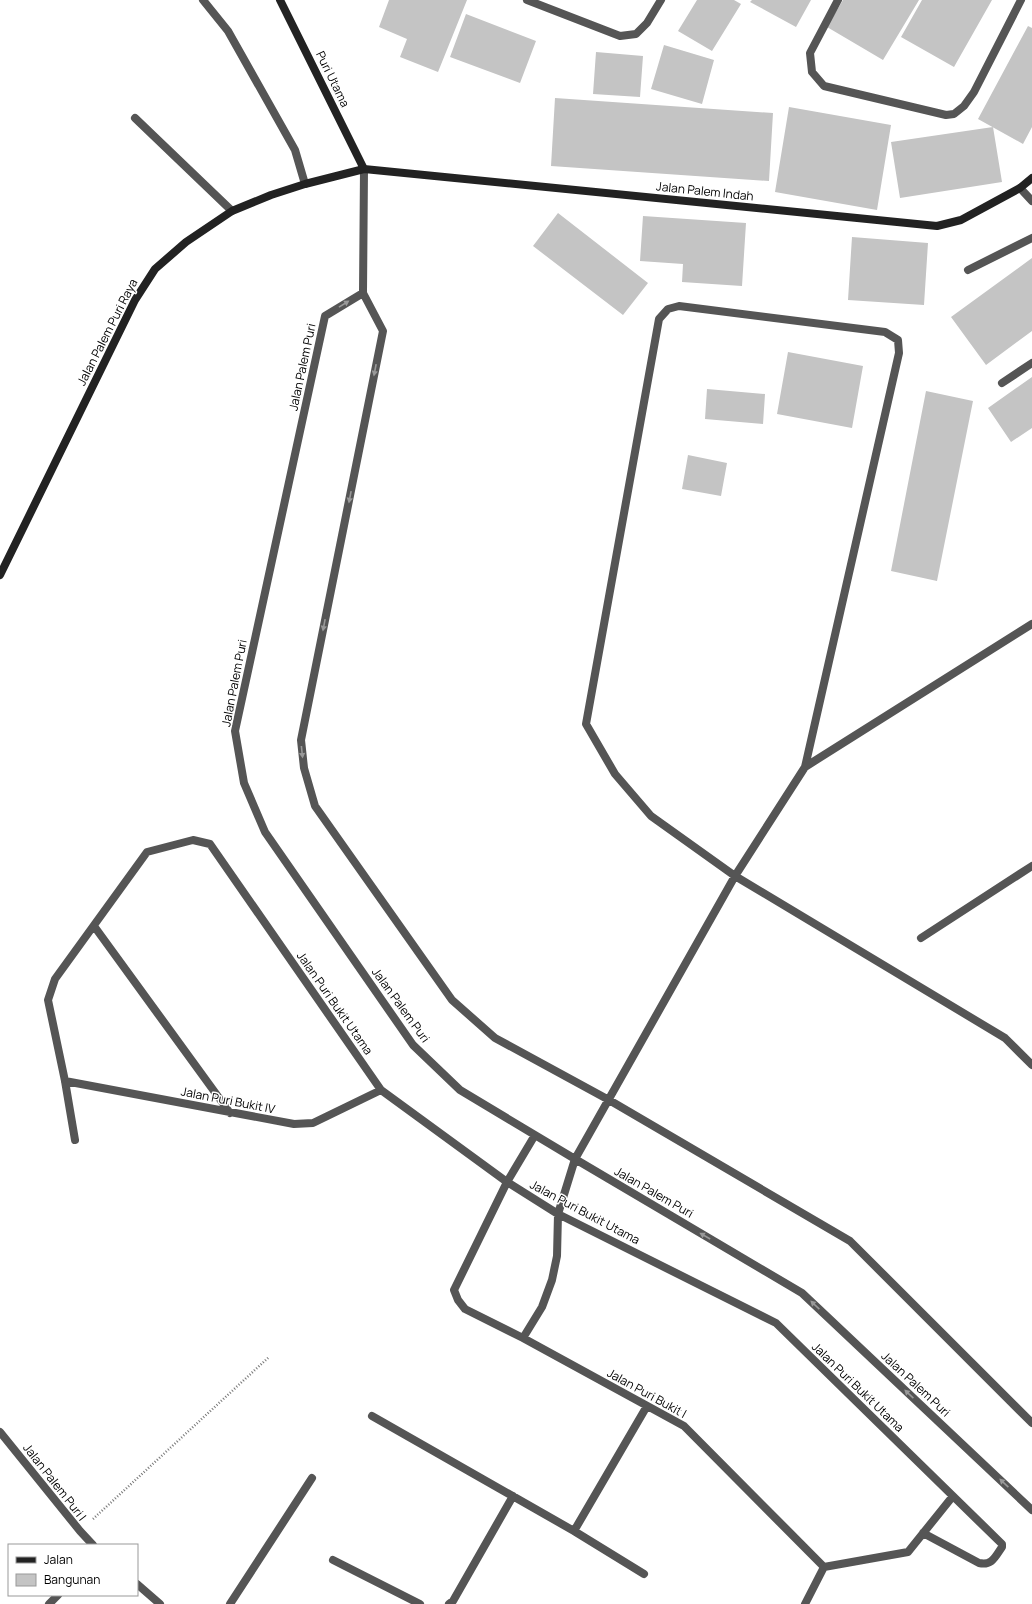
<svg xmlns="http://www.w3.org/2000/svg" width="1032" height="1604" font-family="Manrope,sans-serif">
	<style>
		.building { fill: #c4c4c4 }
		.lines { fill: none; stroke-linecap: round; stroke-linejoin: round }
		.path { stroke: #777; stroke-width: 2.5; stroke-dasharray: 1 2; stroke-linecap: butt }
		.street { stroke: #555; stroke-width: 8 }
		.secondary { stroke: #222; stroke-width: 8 }
		.oneway { fill: #999 }
		.labels { text-anchor: middle; dominant-baseline: central; stroke-width: 3; stroke-linejoin: round; paint-order: stroke }
		.street-label { font-size: 12px; fill: #000; stroke: #fff }
	</style>
	<rect width="100%" height="100%" fill="#fff"/>
	<path class="building" d="M 389,0 L 467,0 L 438,72 L 400,57 L 407,39 L 379,27 Z
		M 697,0 L 734,0 L 741,4 L 712,51 L 678,31 Z
		M 752,0 L 811,0 L 796,27 L 750,2 Z
		M 843,0 L 919,0 L 883,60 L 827,27 Z
		M 922,0 L 992,0 L 954,67 L 901,37 Z
		M 466,14 L 536,41 L 520,83 L 450,57 Z
		M 1028,26 L 1032,28 L 1032,127 L 1023,144 L 978,119 Z
		M 664,45 L 714,60 L 702,104 L 651,89 Z
		M 596,52 L 643,56 L 640,97 L 593,94 Z
		M 555,98 L 773,113 L 769,181 L 551,166 Z
		M 789,107 L 891,125 L 877,210 L 775,192 Z
		M 993,127 L 1002,182 L 900,198 L 891,142 Z
		M 558,213 L 648,283 L 623,315 L 533,246 Z
		M 643,216 L 746,223 L 742,286 L 682,282 L 683,264 L 640,261 Z
		M 852,237 L 928,243 L 924,305 L 848,300 Z
		M 1032,258 L 1032,331 L 986,365 L 951,317 Z
		M 788,352 L 863,366 L 852,428 L 777,414 Z
		M 1032,377 L 1032,428 L 1011,442 L 988,408 Z
		M 707,389 L 765,394 L 763,424 L 705,419 Z
		M 926,391 L 973,401 L 937,581 L 891,571 Z
		M 688,455 L 727,463 L 721,496 L 682,489 Z"/>
	<g class="lines">
		<path class="path" d="M 93,1519 L 269,1357"/>
		<path class="street" d="M 203,0 L 228,31 L 295,150 L 305,184
			M 527,0 L 620,36 L 636,34 L 647,23 L 661,0
			M 838,0 L 810,53 L 812,72 L 824,86 L 946,115 L 954,114 L 964,106 L 974,92 L 1021,0
			M 135,118 L 232,211
			M 364,169 L 363,293 L 383,331 L 301,740 L 304,768 L 315,806 L 452,1000 L 495,1038 L 609,1100 L 850,1241 L 1032,1423
			M 1020,188 L 1032,201
			M 968,270 L 1032,238
			M 363,293 L 325,316 L 235,731 L 244,783 L 265,832 L 413,1045 L 460,1090 L 575,1159 L 802,1293 L 1032,1510
			M 1002,383 L 1032,363
			M 805,767 L 1032,624
			M 94,926 L 230,1113
			M 921,938 L 1032,866
			M 65,1081 L 294,1124 L 313,1123 L 381,1090
			M 535,1135 L 507,1182 L 454,1290 L 458,1300 L 465,1309 L 523,1338 L 684,1426 L 824,1567
			M 75,1140 L 65,1081 L 48,1000 L 55,979 L 147,852 L 193,840 L 210,844 L 381,1090 L 507,1182 L 558,1214 L 776,1323 L 1002,1544 L 1002,1547 C 995,1557 992,1566 979,1563 L 923,1533
			M 523,1338 L 542,1307 L 552,1280 L 557,1256 L 558,1214 L 575,1159 L 735,876 L 805,767 L 899,353 L 898,340 L 885,332 L 679,306 L 668,309 L 659,319 L 586,724 L 615,774 L 651,816 L 735,876 L 1005,1038 L 1032,1065
			M 372,1416 L 574,1531 L 644,1574
			M 0,1432 L 80,1531 L 93,1545
			M 574,1531 L 647,1406
			M 333,1560 L 420,1604
			M 824,1567 L 908,1552 L 953,1496
			M 137,1584 L 160,1604
			M 49,1604 L 58,1595
			M 230,1604 L 312,1478
			M 449,1604 L 453,1601 L 513,1496
			M 805,1604 L 824,1567"/>
		<path class="secondary" d="M 280,0 L 364,169
			M 0,575 L 135,300 L 155,269 L 186,242 L 232,211 L 271,195 L 305,184 L 364,169 L 937,226 L 961,220 L 1020,188 L 1032,178"/>
	</g>
	<defs><path id="oneway-solid" d="M-6-.8H1V-3.2L6.5 0L1 3.2V.8H-6Z"/></defs>
	<g class="oneway">
		<use href="#oneway-solid" transform="translate(344 304) rotate(-32)"/>
		<use href="#oneway-solid" transform="translate(375 370) rotate(101)"/>
		<use href="#oneway-solid" transform="translate(350 497) rotate(101)"/>
		<use href="#oneway-solid" transform="translate(324 625) rotate(101)"/>
		<use href="#oneway-solid" transform="translate(302 752) rotate(84)"/>
		<use href="#oneway-solid" transform="translate(705 1236) rotate(-150)"/>
		<use href="#oneway-solid" transform="translate(815 1305) rotate(-137)"/>
		<use href="#oneway-solid" transform="translate(909 1394) rotate(-137)"/>
		<use href="#oneway-solid" transform="translate(1004 1483) rotate(-137)"/>
	</g>
	<g class="labels">
		<g class="street-label">
			<text transform="translate(333 79) rotate(64)">Puri Utama</text>
			<text transform="translate(705 191) rotate(6)">Jalan Palem Indah</text>
			<text transform="translate(107 332) rotate(-63)">Jalan Palem Puri Raya</text>
			<text transform="translate(302 367) rotate(-78)">Jalan Palem Puri</text>
			<text transform="translate(234 683) rotate(-79)">Jalan Palem Puri</text>
			<text transform="translate(335 1003) rotate(55)">Jalan Puri Bukit Utama</text>
			<text transform="translate(401 1005) rotate(54)">Jalan Palem Puri</text>
			<text transform="translate(228 1100) rotate(11)">Jalan Puri Bukit IV</text>
			<text transform="translate(654 1192) rotate(30)">Jalan Palem Puri</text>
			<text transform="translate(585 1212) rotate(28)">Jalan Puri Bukit Utama</text>
			<text transform="translate(916 1384) rotate(43)">Jalan Palem Puri</text>
			<text transform="translate(858 1387) rotate(44)">Jalan Puri Bukit Utama</text>
			<text transform="translate(647 1393) rotate(29)">Jalan Puri Bukit I</text>
			<text transform="translate(55 1482) rotate(52)">Jalan Palem Puri I</text>
		</g>
	</g>
	<rect x="8" y="1544" width="130" height="52" fill="#ffffff" stroke="#999999"/>
	<rect x="16" y="1557" width="20" height="6" fill="#222222" stroke="#999999"/>
	<text x="44" y="1564" font-size="12" fill="#000000">Jalan</text>
	<rect x="16" y="1574" width="20" height="12" fill="#c4c4c4" stroke="#999999"/>
	<text x="44" y="1584" font-size="12" fill="#000000">Bangunan</text>
</svg>
